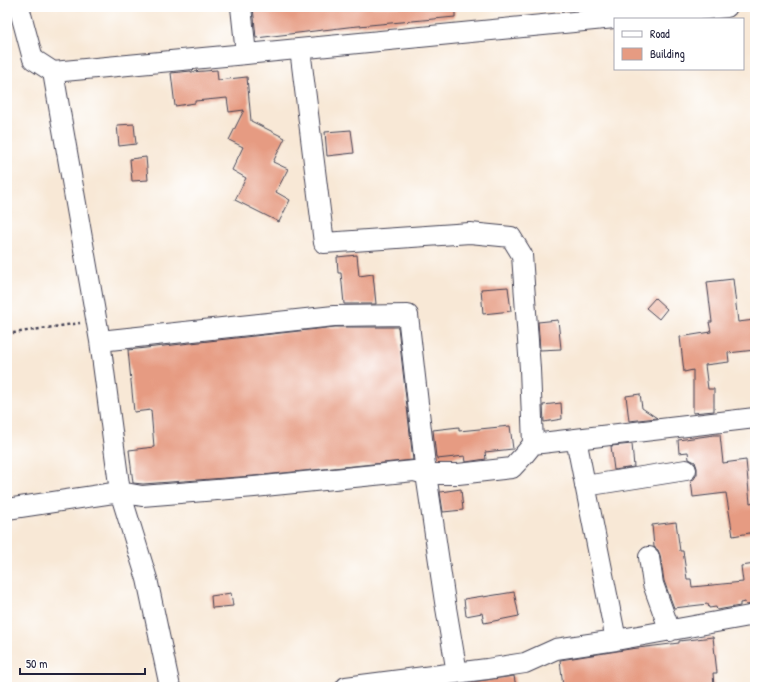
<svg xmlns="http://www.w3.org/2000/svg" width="762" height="694" font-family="'Patrick Hand',sans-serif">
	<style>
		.building { fill: #e69b82 }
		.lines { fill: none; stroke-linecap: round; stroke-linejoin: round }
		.minor-casing { stroke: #424052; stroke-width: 22 }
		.path { stroke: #424052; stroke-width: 2.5; stroke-dasharray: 3 3; stroke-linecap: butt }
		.minor { stroke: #fff; stroke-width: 20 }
	</style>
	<rect width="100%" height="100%" fill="#fff"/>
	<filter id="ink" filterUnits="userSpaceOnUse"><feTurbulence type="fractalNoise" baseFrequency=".025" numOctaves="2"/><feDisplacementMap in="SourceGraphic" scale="8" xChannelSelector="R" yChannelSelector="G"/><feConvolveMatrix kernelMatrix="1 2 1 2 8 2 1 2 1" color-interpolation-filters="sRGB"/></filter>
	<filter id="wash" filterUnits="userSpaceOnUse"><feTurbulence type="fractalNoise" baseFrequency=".012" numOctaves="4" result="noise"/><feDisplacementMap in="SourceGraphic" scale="16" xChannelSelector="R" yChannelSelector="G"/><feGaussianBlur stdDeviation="0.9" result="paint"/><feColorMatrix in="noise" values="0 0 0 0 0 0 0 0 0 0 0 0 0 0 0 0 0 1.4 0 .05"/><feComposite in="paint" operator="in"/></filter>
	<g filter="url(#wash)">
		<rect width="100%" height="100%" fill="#f8e8d6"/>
		<g id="blocks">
			<path class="building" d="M 253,7 L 455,7 L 455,17 L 348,27 L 256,38 Z
				M 217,70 L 218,80 L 247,77 L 251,121 L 285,138 L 273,162 L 288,169 L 276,192 L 290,200 L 279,222 L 235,200 L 246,178 L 232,170 L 243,147 L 229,140 L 244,110 L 229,112 L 227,98 L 195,101 L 195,103 L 175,106 L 171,73 L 191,71 L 191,72 Z
				M 134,124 L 136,144 L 119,146 L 117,125 Z
				M 351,130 L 354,153 L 327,156 L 325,132 Z
				M 146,157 L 148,180 L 132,181 L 130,159 Z
				M 357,255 L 359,276 L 373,274 L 376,304 L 344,304 L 341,273 L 338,273 L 337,257 Z
				M 733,279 L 738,322 L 755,320 L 755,350 L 728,353 L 729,362 L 705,365 L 708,389 L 714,389 L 714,411 L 693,413 L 693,370 L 684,372 L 680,337 L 711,332 L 709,322 L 712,322 L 707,282 Z
				M 508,287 L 511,311 L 483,314 L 481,289 Z
				M 655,298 L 667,309 L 659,319 L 646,308 Z
				M 558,320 L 561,349 L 540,350 L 538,322 Z
				M 335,327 L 398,327 L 413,460 L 253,476 L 143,484 L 133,483 L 129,450 L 154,447 L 151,410 L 134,412 L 128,350 Z
				M 640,394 L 642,408 L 657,418 L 629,421 L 626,396 Z
				M 561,403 L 562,419 L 544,422 L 543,405 Z
				M 510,426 L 513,449 L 485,452 L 486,459 L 466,462 L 465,456 L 437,459 L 437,457 L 436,457 L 433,430 L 459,427 L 459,431 Z
				M 714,435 L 720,435 L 723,463 L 746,460 L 750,503 L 755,502 L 755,532 L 733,536 L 726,493 L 693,497 L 691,480 L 694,479 L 697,474 L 697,468 L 695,462 L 689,459 L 688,452 L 679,453 L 678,440 Z
				M 632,444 L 634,467 L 614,470 L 611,446 Z
				M 461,489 L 463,510 L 443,512 L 440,492 Z
				M 676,522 L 680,551 L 683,551 L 687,579 L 691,579 L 692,587 L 743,582 L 741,566 L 755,564 L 755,604 L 746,605 L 745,602 L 740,603 L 740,606 L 717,610 L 716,607 L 709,608 L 708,604 L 674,608 L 664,581 L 660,555 L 658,550 L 654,547 L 652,525 Z
				M 514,592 L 519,616 L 484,623 L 482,613 L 466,616 L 464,599 L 483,596 L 483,597 Z
				M 231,593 L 233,606 L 212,608 L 211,596 Z
				M 713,637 L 717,673 L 713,673 L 714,687 L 563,687 L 560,660 L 630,649 L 679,643 L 679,641 Z
				M 514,676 L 516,687 L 465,687 L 465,683 Z"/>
		</g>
	</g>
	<g filter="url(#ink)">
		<use href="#blocks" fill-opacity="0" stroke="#424052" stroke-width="1"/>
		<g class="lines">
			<defs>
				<path id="minor" d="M 19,7 L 33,59 L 53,72 L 246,54 L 727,7
					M 241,7 L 246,54
					M 300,49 L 324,243 L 470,233 L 511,237 L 522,255 L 530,369 L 533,444
					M 100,341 L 334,316 L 408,315 L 426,474 L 414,471 L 254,487 L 142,496 L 120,492 L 147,579 L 170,687
					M 576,439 L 616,640
					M 585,486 L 686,470
					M 7,509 L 120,492 L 100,341 L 53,72
					M 649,557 L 653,584 L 670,631
					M 457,673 L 445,602 L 426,474 L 458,474 L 512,468 L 524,455 L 533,444 L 755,418
					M 346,687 L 487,669 L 525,663 L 556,649 L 616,640 L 755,615"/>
			</defs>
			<use href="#minor" class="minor-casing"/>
			<path class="path" d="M 7,334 L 80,323"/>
			<use href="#minor" class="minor"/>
		</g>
	</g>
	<rect width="762" height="694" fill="none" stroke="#fff" stroke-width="24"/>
	<rect x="614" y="18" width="130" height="52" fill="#ffffff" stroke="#a7a7b1"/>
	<rect x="622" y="31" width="20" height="6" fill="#ffffff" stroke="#a7a7b1"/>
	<text x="650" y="38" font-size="12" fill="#22223b">Road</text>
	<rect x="622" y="48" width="20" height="12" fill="#e69b82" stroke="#a7a7b1"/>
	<text x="650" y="58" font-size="12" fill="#22223b">Building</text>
	<path d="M20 668v6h125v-6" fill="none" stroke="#22223b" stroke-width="2"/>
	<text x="26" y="668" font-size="12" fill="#22223b" stroke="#ffffff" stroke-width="3" paint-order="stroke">50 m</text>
</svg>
